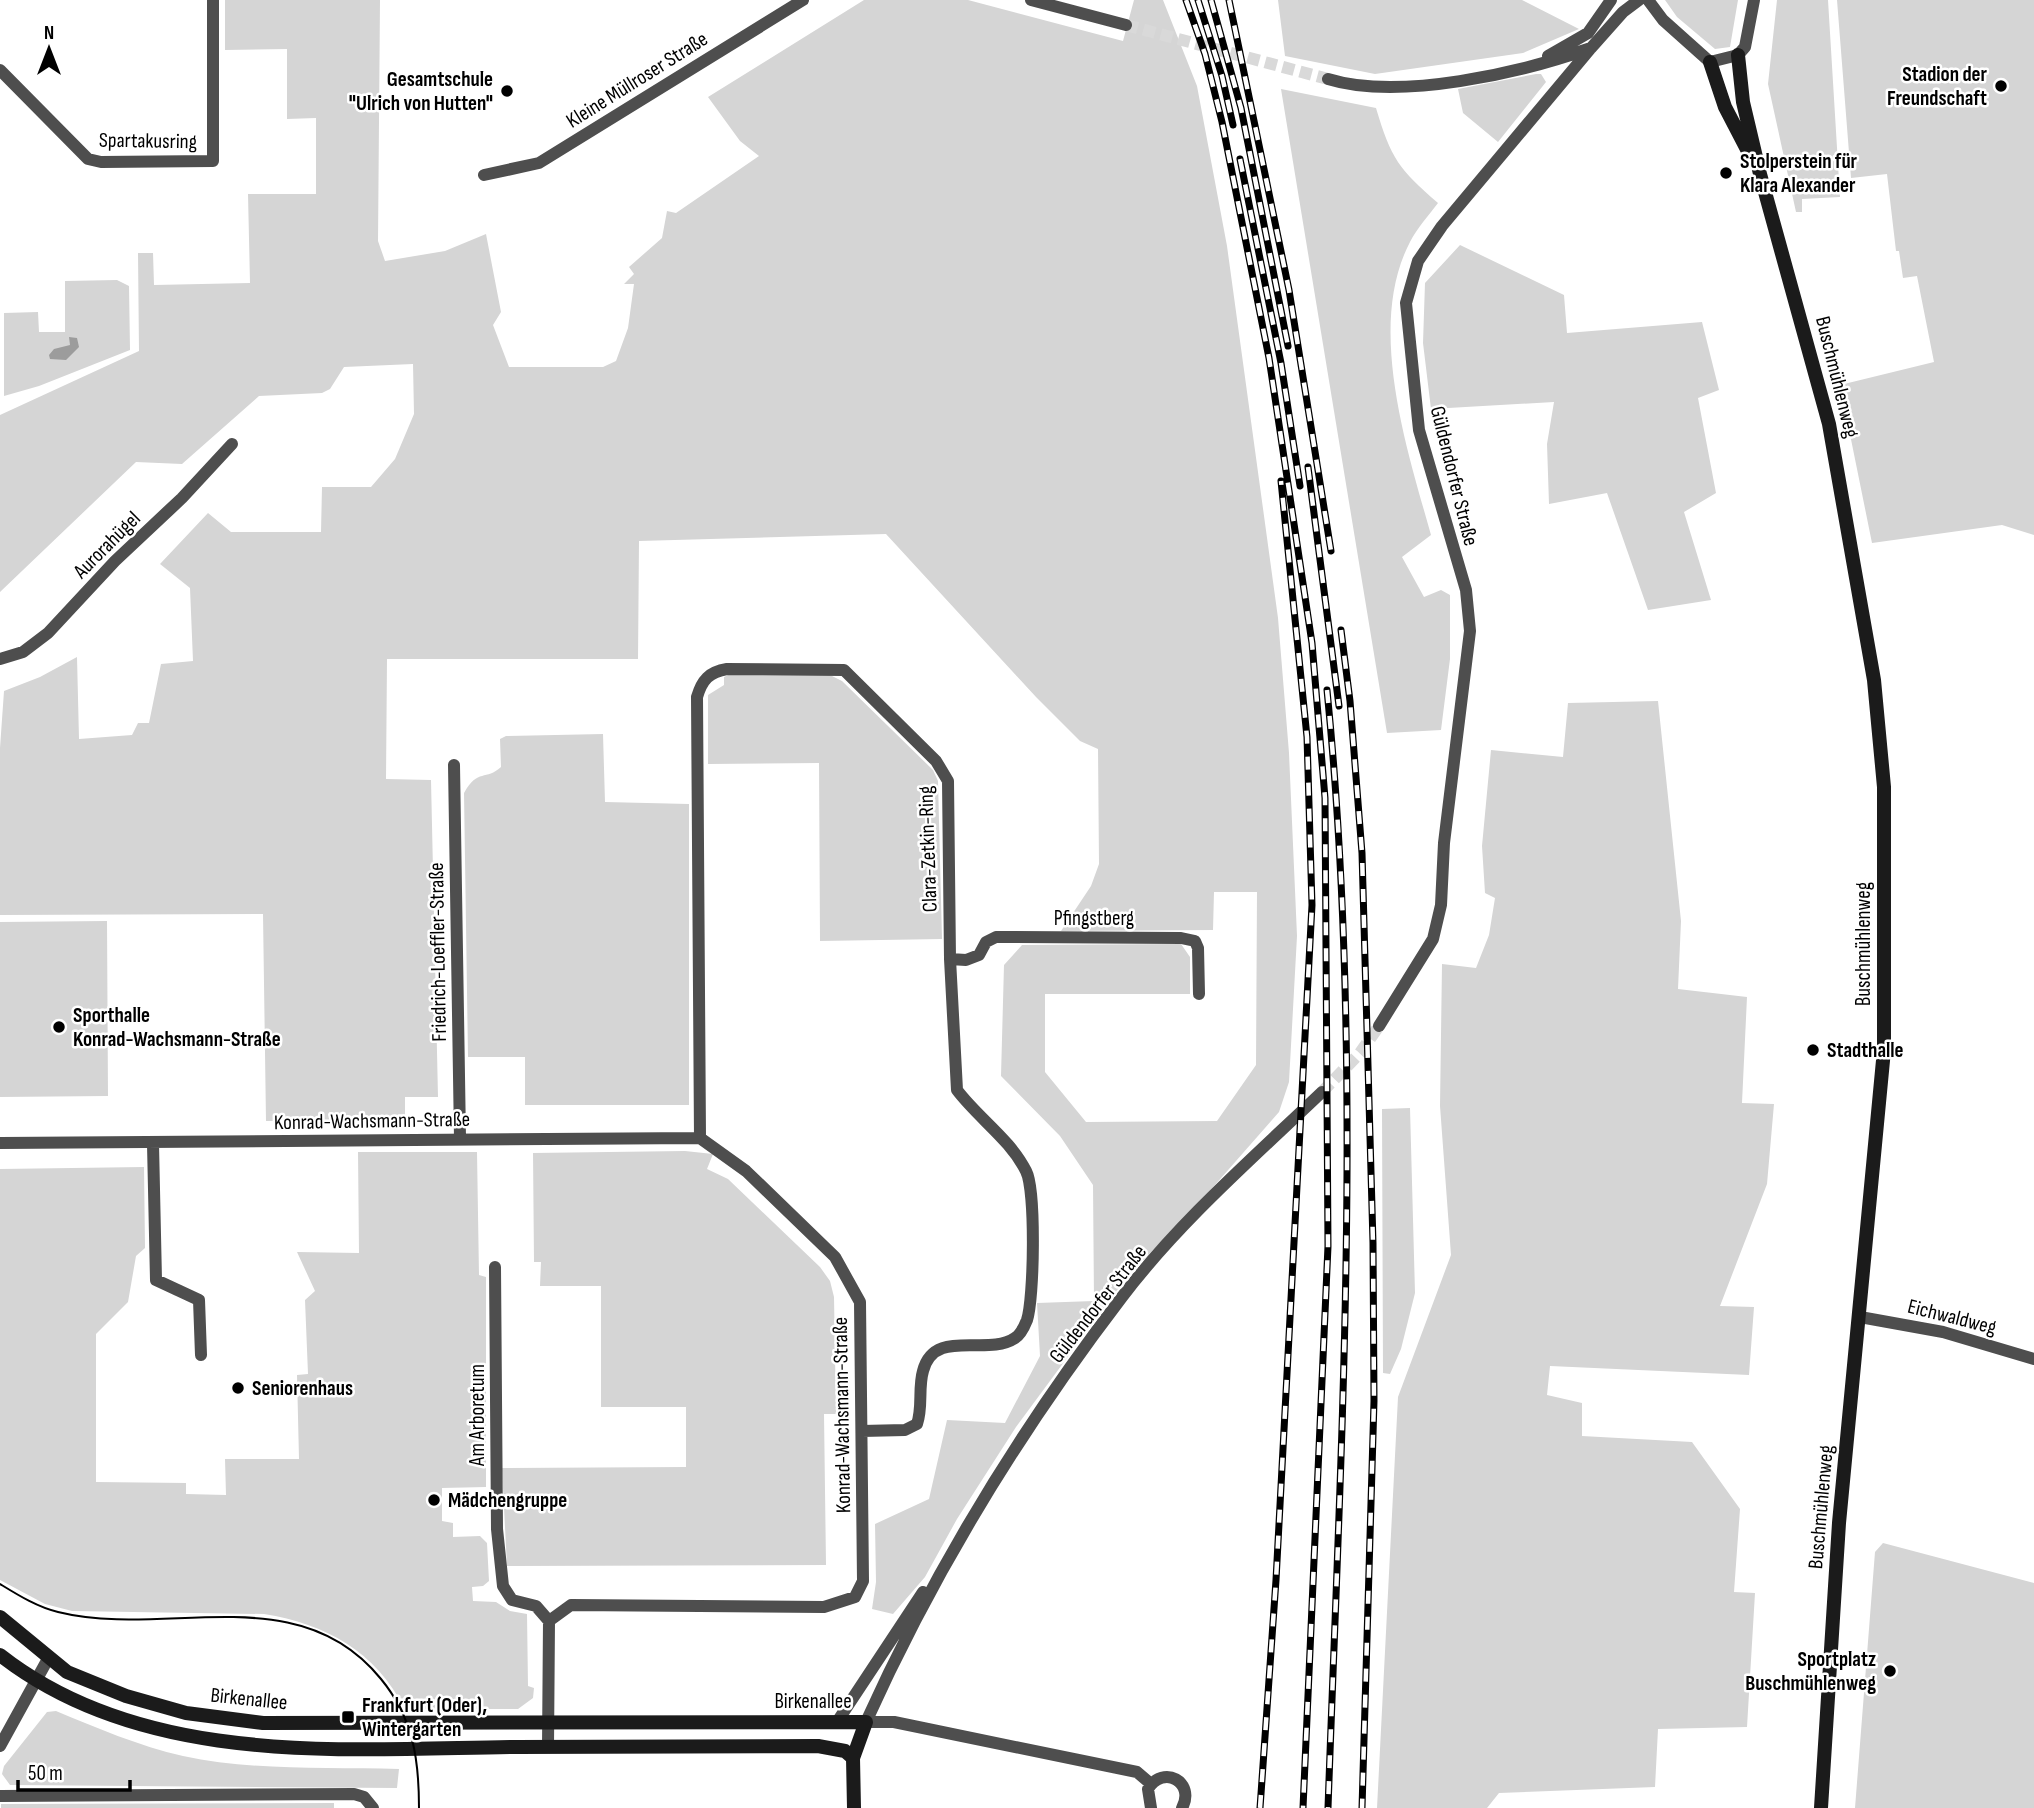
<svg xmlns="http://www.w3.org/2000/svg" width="2034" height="1808" font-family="'Sofia Sans Condensed',sans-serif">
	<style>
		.green { fill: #d5d5d5 }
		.water { fill: #9c9c9c }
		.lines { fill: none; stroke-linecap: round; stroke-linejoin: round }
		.street-tunnel { stroke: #d9d9d9; stroke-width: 12; stroke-dasharray: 12 6; stroke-linecap: butt }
		.street { stroke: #4e4e4e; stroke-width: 12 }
		.secondary { stroke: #1b1b1b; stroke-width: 14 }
		.tram { stroke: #000; stroke-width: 2 }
		.rail-casing { stroke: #000; stroke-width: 7 }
		.rail { stroke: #fff; stroke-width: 4.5; stroke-dasharray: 13; stroke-linecap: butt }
		.poi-dot { fill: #000; stroke: #fff; stroke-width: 2.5 }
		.labels { text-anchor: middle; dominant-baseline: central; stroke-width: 5; stroke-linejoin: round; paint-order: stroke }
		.poi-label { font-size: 21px; font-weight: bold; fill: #000; stroke: #fff; text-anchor: start }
		.street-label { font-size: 21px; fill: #000; stroke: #fff }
	</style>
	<rect width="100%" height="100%" fill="#fff"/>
	<path class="green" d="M 225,0 L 380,0 L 378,241 L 385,261 L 445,251 L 486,234 L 501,312 L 493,325 L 509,367 L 603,367 L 616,361 L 628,328 L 634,284 L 624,284 L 634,274 L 629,267 L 662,238 L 667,211 L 676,213 L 759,156 L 740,141 L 708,97 L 864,0 L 968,0 L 1123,41 L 1134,0 L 1163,0 L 1197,86 L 1227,246 L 1278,618 L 1289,753 L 1297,936 L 1289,1082 L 1279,1112 L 1207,1194 L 1126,1278 L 1016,1427 L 957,1519 L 925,1577 L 893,1614 L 872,1609 L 876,1582 L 875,1524 L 929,1499 L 947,1420 L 1005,1423 L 1040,1356 L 1037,1303 L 1094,1301 L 1093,1185 L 1060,1136 L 1001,1076 L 1004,965 L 1022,945 L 1181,944 L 1190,957 L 1190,994 L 1045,994 L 1045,1072 L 1086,1122 L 1217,1121 L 1256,1065 L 1257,892 L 1214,892 L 1213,930 L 1061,931 L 1091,886 L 1099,864 L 1098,749 L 1080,741 L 1036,697 L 886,534 L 639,541 L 638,659 L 387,659 L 386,779 L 431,780 L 438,1097 L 405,1097 L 405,1120 L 266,1121 L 263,914 L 0,915 L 0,748 L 4,691 L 40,677 L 77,657 L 79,739 L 132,735 L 138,723 L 149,723 L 161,664 L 193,661 L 190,588 L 160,564 L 208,513 L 231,532 L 321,532 L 322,487 L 371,487 L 395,459 L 414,414 L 413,364 L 344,367 L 330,389 L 322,393 L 259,396 L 182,464 L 136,462 L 0,592 L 0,415 L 139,351 L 138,253 L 153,253 L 154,285 L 250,283 L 248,194 L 316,194 L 316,118 L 287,119 L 287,49 L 225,50 Z
		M 1278,0 L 1522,0 L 1579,29 L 1523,53 L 1375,74 L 1285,56 Z
		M 1665,0 L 1738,0 L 1730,47 L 1715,49 L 1677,17 Z
		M 1777,0 L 1828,0 L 1840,197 L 1802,199 L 1802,212 L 1796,212 L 1768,84 Z
		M 1837,0 L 2034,0 L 2034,535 L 2002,525 L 1872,543 L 1840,385 L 1934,362 L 1917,276 L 1903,278 L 1899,251 L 1896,251 L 1887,174 L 1851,178 Z
		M 1536,74 L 1541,74 L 1546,82 L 1498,142 L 1463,113 L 1458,89 Z
		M 1281,89 L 1376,108 C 1391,159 1399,169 1438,203 C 1429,215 1417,228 1410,242 C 1366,326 1407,449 1431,535 L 1402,557 L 1424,597 L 1441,590 L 1450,595 L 1450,659 L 1441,730 L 1387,733 Z
		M 1460,245 L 1564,295 L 1567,333 L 1702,322 L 1719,390 L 1698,398 L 1716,493 L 1684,512 L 1711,600 L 1648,610 L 1607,493 L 1549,504 L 1547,444 L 1554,402 L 1431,409 L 1423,343 L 1425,283 Z
		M 117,280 L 129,286 L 130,350 L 39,386 L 4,396 L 4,313 L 38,312 L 39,332 L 65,332 L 65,281 Z
		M 730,674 L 830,675 L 842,681 L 933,770 L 938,781 L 942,939 L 820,941 L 819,763 L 708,764 L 708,695 L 724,685 L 724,677 Z
		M 1658,701 L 1681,921 L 1678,989 L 1747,997 L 1742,1103 L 1774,1104 L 1767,1184 L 1720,1306 L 1754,1307 L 1749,1375 L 1550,1366 L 1547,1395 L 1582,1403 L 1582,1436 L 1692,1442 L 1740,1509 L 1734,1592 L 1755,1593 L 1747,1727 L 1658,1729 L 1655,1787 L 1499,1793 L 1487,1808 L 1377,1808 L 1398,1397 L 1451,1255 L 1440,1106 L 1442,964 L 1476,968 L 1489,935 L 1495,898 L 1485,893 L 1482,846 L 1491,750 L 1563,757 L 1568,703 Z
		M 603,734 L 605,802 L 689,804 L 689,1105 L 525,1105 L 525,1057 L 468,1057 L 464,793 C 478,768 486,781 501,767 L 500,739 L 506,736 Z
		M 107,921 L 108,1096 L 0,1097 L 0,922 Z
		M 1410,1108 L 1415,1293 L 1401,1349 L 1390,1374 L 1383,1373 L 1382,1109 Z
		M 685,1151 L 713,1154 L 707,1169 L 728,1179 L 820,1267 L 830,1281 L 834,1297 L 836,1414 L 824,1414 L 826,1565 L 507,1566 L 502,1468 L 686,1467 L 686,1407 L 601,1407 L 601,1286 L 540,1286 L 541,1262 L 534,1262 L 533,1153 Z
		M 358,1152 L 477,1152 L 479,1275 L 486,1277 L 486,1487 L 442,1488 L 442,1521 L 453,1523 L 453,1537 L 480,1536 L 487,1543 L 489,1581 L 483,1586 L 472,1587 L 473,1601 L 496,1602 L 510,1611 L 527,1614 L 528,1686 L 534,1688 L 533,1698 L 518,1709 L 405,1709 C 375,1651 326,1624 264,1614 L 72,1611 L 45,1604 L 0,1580 L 0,1169 L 144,1167 L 145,1248 L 136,1256 L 128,1302 L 96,1334 L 96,1482 L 186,1483 L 186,1494 L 226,1495 L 225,1459 L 299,1459 L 297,1375 L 308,1374 L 305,1300 L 315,1291 L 297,1252 L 359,1253 Z
		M 1883,1543 L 2034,1583 L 2034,1808 L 1855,1808 L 1875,1552 Z
		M 56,1711 C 97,1728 139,1746 183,1756 C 252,1771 328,1767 399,1769 L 397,1788 L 10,1785 L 2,1774 L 4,1766 L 47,1712 Z
		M 334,1803 L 334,1808 L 1,1808 L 1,1804 Z"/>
	<path class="water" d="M 69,337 L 77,338 L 79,347 L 66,360 L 50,359 L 49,355 L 54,349 L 70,345 Z"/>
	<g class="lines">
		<path class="street-tunnel" d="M 1126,25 L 1328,79
			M 1322,1092 L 1360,1053 L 1379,1026"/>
		<path class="street" d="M 1031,0 L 1126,25
			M 1648,0 L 1663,20 L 1710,62 L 1738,55 L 1745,47 L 1754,0
			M 1548,56 L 1588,33 L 1611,0
			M 0,70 L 88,159 L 101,162 L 213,161 L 213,0
			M 1328,79 C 1399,101 1521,73 1591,48
			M 484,175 L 539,163 L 803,0
			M 0,659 L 23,652 L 48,633 L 115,561 L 182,498 L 232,444
			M 454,765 L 460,1138
			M 950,959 L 966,960 L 979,955 L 986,942 L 996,937 L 1181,938 L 1195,941 L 1198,948 L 1199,994
			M 1379,1026 L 1433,939 L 1441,905 L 1444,843 L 1470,631 L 1466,590 L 1419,430 L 1406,303 L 1418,261 L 1442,226 L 1591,48 L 1623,12 L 1639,0
			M 700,1138 L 697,697 C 702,680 709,672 727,669 L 844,670 L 936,761 L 948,781 L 950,959 L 957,1090 C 978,1118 1010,1139 1026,1171 C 1036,1190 1034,1299 1027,1320 C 1025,1325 1020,1335 1015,1338 C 987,1357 934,1327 923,1371 C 918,1388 923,1407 917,1424 L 905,1430 L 862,1431
			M 0,1143 L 700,1138 L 746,1171 L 835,1257 L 860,1302 L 863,1581 L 855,1597 L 824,1607 L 571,1605 L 549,1621 L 548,1747
			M 153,1144 L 156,1280 L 199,1300 L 201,1355
			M 495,1267 L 497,1529 L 503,1586 L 512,1600 L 536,1606 L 549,1621
			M 1860,1317 L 1943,1332 L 2034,1359
			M 837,1722 L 923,1592
			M 0,1746 L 49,1657
			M 1151,1784 L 1137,1772 L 894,1722 L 866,1722 C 934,1571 1021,1429 1122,1297 C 1180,1221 1254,1157 1322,1092
			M 0,1796 L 354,1794 L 364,1797 L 373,1808
			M 1151,1808 L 1148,1789 C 1163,1764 1196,1782 1182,1808"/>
		<path class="secondary" d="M 1738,55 L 1743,102 L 1760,174 L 1829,424 L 1874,680 L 1884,787 L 1884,1050 L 1839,1523 L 1821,1808
			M 1710,62 L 1725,107 L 1751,157
			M 0,1617 L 67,1672 L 126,1696 L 186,1713 L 263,1723 L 866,1722 L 853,1758 L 854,1808
			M 0,1655 C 144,1768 345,1749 516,1747 C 616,1746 717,1747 818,1746 L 845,1751 L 853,1758"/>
		<path class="tram" d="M 0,1584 C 18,1595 37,1607 58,1612 C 166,1639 298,1576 381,1679 C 413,1718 419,1758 419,1808"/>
		<defs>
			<path id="rail" d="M 1186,0 L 1205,54 L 1222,122 L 1269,358 L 1312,643 L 1325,798 L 1328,1246 L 1303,1808
				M 1198,0 L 1222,76 L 1233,125
				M 1211,0 L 1241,108 L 1288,346
				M 1229,0 L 1289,290 L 1331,551
				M 1240,159 L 1281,363 L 1300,486
				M 1308,467 L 1339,706
				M 1341,630 L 1350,701 L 1362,853 L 1373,1243 L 1374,1401 L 1362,1808
				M 1327,690 C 1364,1061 1341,1437 1328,1808
				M 1260,1808 L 1276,1580 L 1312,905 L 1307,737 L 1281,481"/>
		</defs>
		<use href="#rail" class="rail-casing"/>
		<use href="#rail" class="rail"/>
	</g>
	<g class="poi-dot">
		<circle cx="2001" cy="86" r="7"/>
		<circle cx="507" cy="91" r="7"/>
		<circle cx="1726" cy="173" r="7"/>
		<circle cx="59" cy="1027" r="7"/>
		<circle cx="1813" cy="1050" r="7"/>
		<circle cx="238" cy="1388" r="7"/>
		<circle cx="434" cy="1500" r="7"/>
		<circle cx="1890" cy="1671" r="7"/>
		<rect x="341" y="1710" width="14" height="14" rx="3.5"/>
	</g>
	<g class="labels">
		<g class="poi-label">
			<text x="1987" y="74" text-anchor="end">Stadion der<tspan x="1987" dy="24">Freundschaft</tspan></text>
			<text x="493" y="79" text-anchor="end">Gesamtschule<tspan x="493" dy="24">"Ulrich von Hutten"</tspan></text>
			<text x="1740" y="161">Stolperstein für<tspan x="1740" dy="24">Klara Alexander</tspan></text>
			<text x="73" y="1015">Sporthalle<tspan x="73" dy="24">Konrad-Wachsmann-Straße</tspan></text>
			<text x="1827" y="1050">Stadthalle</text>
			<text x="252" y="1388">Seniorenhaus</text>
			<text x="448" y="1500">Mädchengruppe</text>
			<text x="1876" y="1659" text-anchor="end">Sportplatz<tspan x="1876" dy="24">Buschmühlenweg</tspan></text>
			<text x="362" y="1705">Frankfurt (Oder),<tspan x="362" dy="24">Wintergarten</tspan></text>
		</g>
		<g class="street-label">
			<text transform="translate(637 80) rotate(-32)">Kleine Müllroser Straße</text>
			<text transform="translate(148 141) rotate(1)">Spartakusring</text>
			<text transform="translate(1837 377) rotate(76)">Buschmühlenweg</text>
			<text transform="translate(1454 476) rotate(76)">Güldendorfer Straße</text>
			<text transform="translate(107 545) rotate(-45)">Aurorahügel</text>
			<text transform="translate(928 849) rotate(-92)">Clara-Zetkin-Ring</text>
			<text x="1094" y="918">Pfingstberg</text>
			<text transform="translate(1863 944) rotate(-90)">Buschmühlenweg</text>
			<text transform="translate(438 952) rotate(-91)">Friedrich-Loeffler-Straße</text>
			<text transform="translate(372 1121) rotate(-1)">Konrad-Wachsmann-Straße</text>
			<text transform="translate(1098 1304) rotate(-52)">Güldendorfer Straße</text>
			<text transform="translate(1952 1317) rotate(14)">Eichwaldweg</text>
			<text transform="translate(477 1415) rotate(-90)">Am Arboretum</text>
			<text transform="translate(842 1415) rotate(-91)">Konrad-Wachsmann-Straße</text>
			<text transform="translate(1821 1507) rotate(-85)">Buschmühlenweg</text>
			<text transform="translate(249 1699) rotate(6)">Birkenallee</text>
			<text x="813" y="1701">Birkenallee</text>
		</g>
	</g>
	<g transform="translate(49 49)" stroke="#ffffff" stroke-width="5" paint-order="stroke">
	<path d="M0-5L12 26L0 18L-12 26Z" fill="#000000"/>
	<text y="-10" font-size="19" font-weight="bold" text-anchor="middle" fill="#000000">N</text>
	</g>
	<path d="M18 1780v10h112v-10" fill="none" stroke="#000000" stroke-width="3.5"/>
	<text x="28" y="1780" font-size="21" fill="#000000" stroke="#ffffff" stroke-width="5" paint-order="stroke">50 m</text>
</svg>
